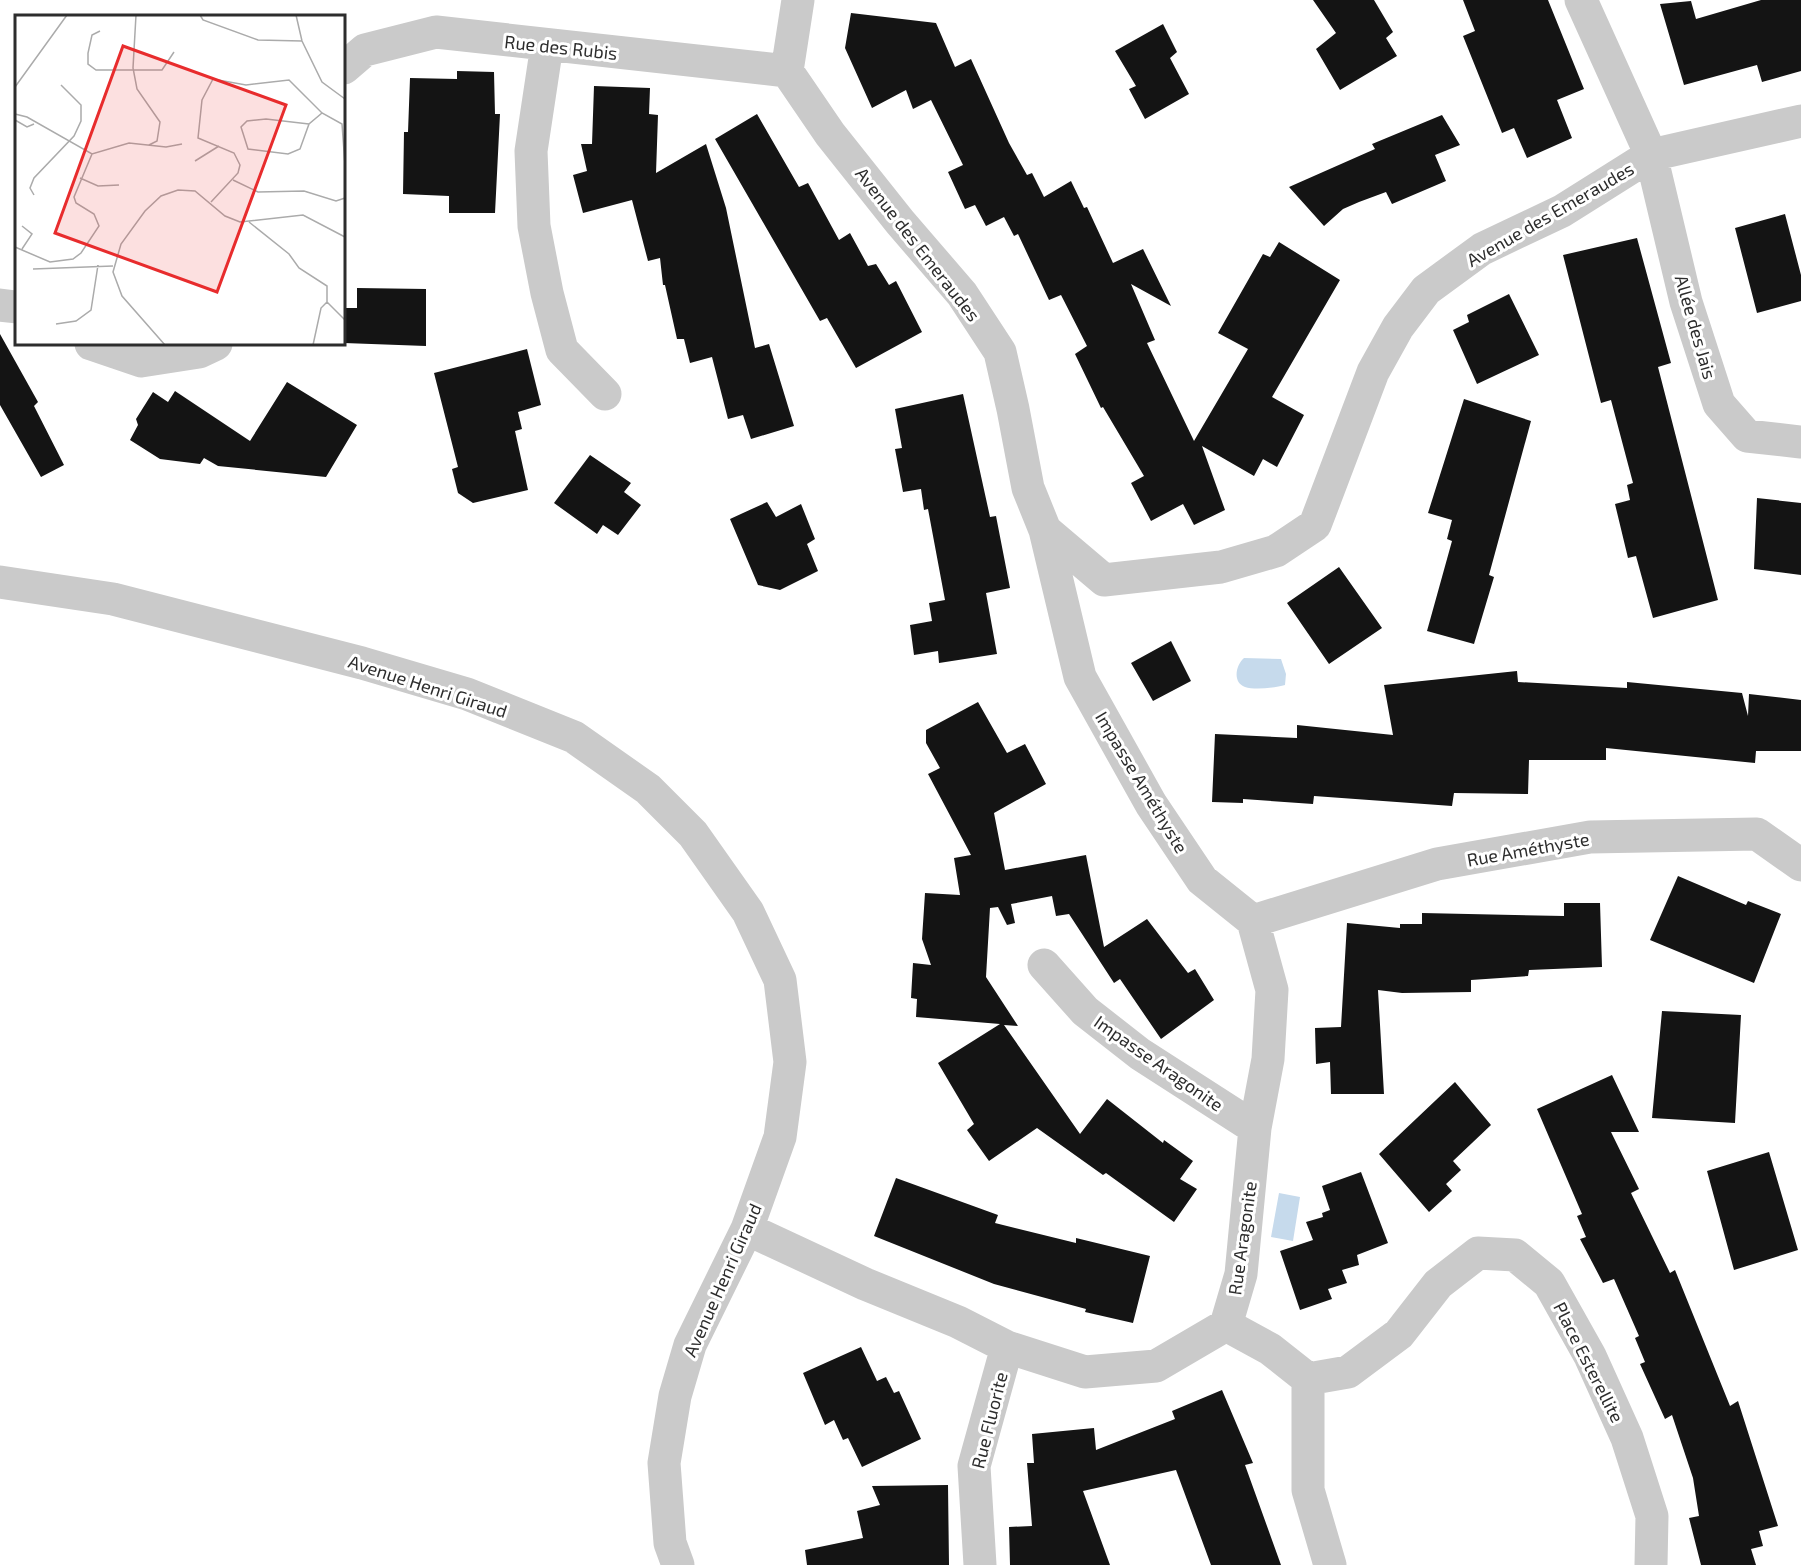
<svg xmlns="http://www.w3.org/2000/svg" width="1801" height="1565" font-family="'Exo 2',sans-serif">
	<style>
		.water { fill: #c6daec }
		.building { fill: #141414 }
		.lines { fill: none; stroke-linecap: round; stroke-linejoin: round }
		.minor { stroke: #cacaca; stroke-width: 33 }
		.labels { text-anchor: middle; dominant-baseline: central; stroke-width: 6; stroke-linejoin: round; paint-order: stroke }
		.street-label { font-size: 18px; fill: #2d2d2d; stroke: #fff }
		.inset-road { fill: none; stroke: #ababab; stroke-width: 1.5 }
		.view { fill: #e82c2d; fill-opacity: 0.15; stroke: #e82c2d; stroke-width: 3 }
		.inset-edge { fill: none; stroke: #2d2d2d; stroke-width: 3 }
	</style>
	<rect width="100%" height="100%" fill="#fff"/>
	<path class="water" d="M 1244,658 L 1281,659 L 1286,674 L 1285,685 C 1276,688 1254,690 1245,687 C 1232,682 1236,665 1244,658 Z
		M 1279,1193 L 1300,1197 L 1293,1241 L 1271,1237 Z"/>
	<path class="building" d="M 1313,0 L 1374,0 L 1393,32 L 1386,38 L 1397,56 L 1340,90 L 1316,49 L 1336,33 Z
		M 1463,0 L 1548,0 L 1584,89 L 1557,100 L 1572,138 L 1527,158 L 1514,128 L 1502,133 L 1463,36 L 1475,31 Z
		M 1761,0 L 1801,0 L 1801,71 L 1762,82 L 1757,65 L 1684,85 L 1660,4 L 1691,1 L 1696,19 Z
		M 851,13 L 936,23 L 955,67 L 971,59 L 1009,143 L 1027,175 L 1032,173 L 1044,197 L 1071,181 L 1084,208 L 1087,207 L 1113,263 L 1143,249 L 1171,306 L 1131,284 L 1155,340 L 1147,343 L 1194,441 L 1248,349 L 1218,333 L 1263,254 L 1270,257 L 1279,242 L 1340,280 L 1272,397 L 1304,415 L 1277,467 L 1263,459 L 1254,476 L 1202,446 L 1225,510 L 1194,525 L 1183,504 L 1151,521 L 1131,483 L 1144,476 L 1103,407 L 1101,408 L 1075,354 L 1087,346 L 1061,295 L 1049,300 L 1018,234 L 1014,236 L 1004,217 L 986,226 L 975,205 L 965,209 L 948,172 L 963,165 L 931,100 L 913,109 L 906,90 L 872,108 L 845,48 Z
		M 1163,24 L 1177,52 L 1170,58 L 1189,94 L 1145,119 L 1129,89 L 1136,86 L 1115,51 Z
		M 457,71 L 494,72 L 495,114 L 500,114 L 495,213 L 449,213 L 449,196 L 403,194 L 404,132 L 408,132 L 410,78 L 457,79 Z
		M 594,86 L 650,88 L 649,114 L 658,115 L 656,173 L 706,144 L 726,208 L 755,348 L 769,344 L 794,426 L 751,439 L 743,415 L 728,419 L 712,357 L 690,363 L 684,339 L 677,339 L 665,285 L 663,285 L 660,258 L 648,261 L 632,200 L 583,213 L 573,175 L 587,171 L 581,144 L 592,144 Z
		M 757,114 L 799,187 L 808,183 L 839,240 L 850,233 L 868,266 L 876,264 L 889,285 L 896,281 L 922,332 L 856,368 L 827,318 L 820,321 L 715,139 Z
		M 1442,115 L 1460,145 L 1435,155 L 1446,181 L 1392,204 L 1386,192 L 1359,202 L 1343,209 L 1324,226 L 1289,187 L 1375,149 L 1372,144 Z
		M 1785,214 L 1801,275 L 1801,301 L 1757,313 L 1735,228 Z
		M 1637,238 L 1671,363 L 1658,367 L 1718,600 L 1653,618 L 1636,556 L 1628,558 L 1615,504 L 1630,500 L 1627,485 L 1633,483 L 1611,400 L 1601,403 L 1563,255 Z
		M 357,288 L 426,289 L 426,346 L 344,343 L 344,308 L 357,308 Z
		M 1509,294 L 1539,355 L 1477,384 L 1453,330 L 1469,322 L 1467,315 Z
		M 0,334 L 38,402 L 34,406 L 64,465 L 41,477 L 0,405 Z
		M 527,349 L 541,405 L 518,412 L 522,429 L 515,431 L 528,490 L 473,503 L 458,493 L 452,469 L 458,467 L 434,373 Z
		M 287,382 L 357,425 L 326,477 L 218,466 L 204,458 L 200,464 L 160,459 L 130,440 L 138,425 L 136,419 L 153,392 L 168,402 L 175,391 L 250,441 Z
		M 963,394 L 990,517 L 996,516 L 1010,588 L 986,593 L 997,654 L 939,663 L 938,651 L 914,655 L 910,625 L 932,621 L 929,603 L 945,600 L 928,509 L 924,510 L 921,489 L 903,492 L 895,449 L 902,448 L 895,409 Z
		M 1464,399 L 1531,421 L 1489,575 L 1494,577 L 1474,644 L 1427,631 L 1452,541 L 1447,539 L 1452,520 L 1428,513 Z
		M 590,455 L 631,483 L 624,492 L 641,505 L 618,535 L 603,525 L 597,534 L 554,503 Z
		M 1757,498 L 1801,503 L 1801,575 L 1754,569 Z
		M 767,502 L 776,517 L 801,504 L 815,539 L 807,544 L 818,571 L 780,590 L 758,585 L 730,519 Z
		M 1339,567 L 1382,628 L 1329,664 L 1287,603 Z
		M 1171,641 L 1191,681 L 1153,701 L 1131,663 Z
		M 1517,671 L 1518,682 L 1627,688 L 1627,682 L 1742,693 L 1748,716 L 1749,694 L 1801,700 L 1801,751 L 1756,751 L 1755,763 L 1606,748 L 1606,760 L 1529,760 L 1528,794 L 1454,793 L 1452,806 L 1314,796 L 1313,804 L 1243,799 L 1243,803 L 1212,802 L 1215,734 L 1297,738 L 1297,725 L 1393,735 L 1384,685 Z
		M 978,702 L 1007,753 L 1025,744 L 1046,784 L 994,813 L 1005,870 L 1086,855 L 1104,947 L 1147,919 L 1188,973 L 1195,969 L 1214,1000 L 1161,1039 L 1120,979 L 1114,983 L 1069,914 L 1056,916 L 1052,896 L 1011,904 L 1015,923 L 1007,925 L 998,907 L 990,908 L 986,977 L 1018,1026 L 1004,1025 L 1080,1134 L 1107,1099 L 1163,1143 L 1164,1140 L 1193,1161 L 1180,1179 L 1197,1189 L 1174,1222 L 1106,1173 L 1103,1175 L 1037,1128 L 989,1161 L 967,1130 L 974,1124 L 938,1063 L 1000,1024 L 916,1017 L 917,999 L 911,998 L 913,963 L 931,965 L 922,939 L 925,893 L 960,895 L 954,858 L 971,855 L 928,774 L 940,768 L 926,743 L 926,730 Z
		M 1678,876 L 1746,905 L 1748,901 L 1781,914 L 1754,983 L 1650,940 Z
		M 1564,903 L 1600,903 L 1602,967 L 1529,970 L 1528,976 L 1471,980 L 1471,992 L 1402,993 L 1378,990 L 1384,1094 L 1331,1094 L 1330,1062 L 1316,1064 L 1315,1028 L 1341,1027 L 1347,923 L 1400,928 L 1400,924 L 1422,924 L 1422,913 L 1564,916 Z
		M 1662,1011 L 1741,1015 L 1735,1123 L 1652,1118 Z
		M 1612,1075 L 1639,1132 L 1611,1132 L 1639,1189 L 1631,1193 L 1670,1273 L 1675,1270 L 1730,1406 L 1738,1401 L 1778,1526 L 1759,1531 L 1763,1546 L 1751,1549 L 1756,1565 L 1701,1565 L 1689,1518 L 1699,1516 L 1693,1478 L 1672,1415 L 1665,1419 L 1640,1364 L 1645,1362 L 1635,1338 L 1639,1336 L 1614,1279 L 1603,1283 L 1580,1239 L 1586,1237 L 1577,1216 L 1582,1214 L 1537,1109 Z
		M 1455,1082 L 1491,1125 L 1453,1161 L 1461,1170 L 1446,1184 L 1452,1191 L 1429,1212 L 1379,1154 Z
		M 1769,1152 L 1798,1250 L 1734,1270 L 1707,1171 Z
		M 1361,1172 L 1388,1243 L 1357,1255 L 1359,1265 L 1342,1270 L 1347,1283 L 1328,1289 L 1332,1299 L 1300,1310 L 1280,1251 L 1313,1240 L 1306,1222 L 1323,1217 L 1322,1213 L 1330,1210 L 1322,1186 Z
		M 896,1178 L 998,1215 L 995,1223 L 1076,1243 L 1076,1238 L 1150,1256 L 1133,1323 L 1085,1312 L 1086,1309 L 994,1284 L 874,1236 Z
		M 861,1347 L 877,1381 L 886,1377 L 894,1393 L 899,1391 L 921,1439 L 862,1467 L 848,1438 L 843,1440 L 834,1420 L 825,1425 L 803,1373 Z
		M 1222,1390 L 1253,1463 L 1245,1465 L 1281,1565 L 1211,1565 L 1176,1470 L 1083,1491 L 1110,1565 L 1010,1565 L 1009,1527 L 1032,1526 L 1027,1463 L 1034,1463 L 1032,1434 L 1094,1428 L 1096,1450 L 1175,1419 L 1172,1411 Z
		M 948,1485 L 949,1565 L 807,1565 L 805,1550 L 863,1538 L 857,1511 L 880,1505 L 872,1486 Z"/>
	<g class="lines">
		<path class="minor" d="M 798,0 L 787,71 L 830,134 L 900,222 L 962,294 L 1000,352 L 1013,409 L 1028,488 L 1045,530 L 1104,580 L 1221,567 L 1276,551 L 1315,525 L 1373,372 L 1398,327 L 1426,290 L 1482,249 L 1562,211 L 1651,155 L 1801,121
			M 1581,0 L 1651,155 L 1686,302 L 1719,404 L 1747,436 L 1801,442
			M 547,45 L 531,151 L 534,226 L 547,293 L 562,350 L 605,394
			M 344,68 L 365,50 L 436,32 L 787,71
			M 0,305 L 16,307
			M 91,344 L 141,361 L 199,352 L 216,344
			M 1045,530 L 1080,677 L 1151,804 L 1202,880 L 1253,921
			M 0,582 L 113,599 L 362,663 L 467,694 L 574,737 L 648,789 L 693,834 L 748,912 L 780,980 L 790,1062 L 780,1137 L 747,1229 L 690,1345 L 675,1396 L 664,1463 L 670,1543 L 678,1565
			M 1253,921 L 1437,864 L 1590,837 L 1757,834 L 1801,865
			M 1044,965 L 1085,1011 L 1140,1054 L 1255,1128
			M 747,1229 L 865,1284 L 958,1322 L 1007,1347 L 1085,1372 L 1156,1366 L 1226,1325 L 1241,1274 L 1255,1128 L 1268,1059 L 1272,990 L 1253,921
			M 1226,1325 L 1270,1349 L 1308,1379
			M 980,1565 L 974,1466 L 1007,1347
			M 1330,1565 L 1308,1490 L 1308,1379 L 1348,1372 L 1399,1334 L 1438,1284 L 1478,1253 L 1515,1255 L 1549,1283 L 1590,1356 L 1627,1438 L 1652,1516 L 1651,1565"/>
	</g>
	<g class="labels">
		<g class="street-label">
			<text transform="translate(561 47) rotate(6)">Rue des Rubis</text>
			<text transform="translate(1550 214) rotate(-30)">Avenue des Emeraudes</text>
			<text transform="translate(918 244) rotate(52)">Avenue des Emeraudes</text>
			<text transform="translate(1696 327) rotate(74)">Allée des Jais</text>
			<text transform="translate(428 686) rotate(18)">Avenue Henri Giraud</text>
			<text transform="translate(1142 782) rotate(59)">Impasse Améthyste</text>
			<text transform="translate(1528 849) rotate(-10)">Rue Améthyste</text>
			<text transform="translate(1159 1063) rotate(35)">Impasse Aragonite</text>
			<text transform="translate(1242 1238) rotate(-82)">Rue Aragonite</text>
			<text transform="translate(722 1280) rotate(-66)">Avenue Henri Giraud</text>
			<text transform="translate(1589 1362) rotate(63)">Place Esterellite</text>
			<text transform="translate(989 1420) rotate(-76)">Rue Fluorite</text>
		</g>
	</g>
	<g transform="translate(15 15)">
		<rect width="330" height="330" fill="#fff"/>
		<path class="inset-road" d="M 121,0 L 118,53 L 122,74 L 145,107 L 142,126 L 134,130M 185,0 L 188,5 L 243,25 L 287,26M 281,0 L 287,26 L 307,67 L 330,84M 85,16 L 77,20 L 73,38 L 73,49 L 81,55 L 147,55 L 159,37M 0,72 L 52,0M 0,99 L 12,102 L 77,139 L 114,128 L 151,132 L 167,129M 0,105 L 12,112 L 19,109M 294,109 L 251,104 L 232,106 L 226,112 L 233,134 L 273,139 L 285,134 L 294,109 L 307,98M 180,146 L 204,131M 65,163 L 83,171 L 104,170M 218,165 L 243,177 L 289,176 L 321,186 L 330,183M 19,180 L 15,173 L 19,163 L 59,121 L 66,106 L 66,90 L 46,70M 196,187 L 223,158 L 225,150 L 219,138 L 183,123 L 187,85 L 198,64 L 231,70 L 274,65 L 307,98 L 327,109 L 330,150M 234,207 L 274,239 L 284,253 L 312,271 L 312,287 L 306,293 L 298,330M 0,232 L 35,247 L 58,244 L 66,238 L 84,211 L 79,199 L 61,188 L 59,182 L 77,139M 7,234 L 17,219 L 7,211M 18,254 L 98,251M 312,287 L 330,305M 41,309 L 61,306 L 76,295 L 83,250M 150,330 L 107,281 L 98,257 L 106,229 L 130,196 L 146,181 L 163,175 L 180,176 L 210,201 L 225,207 L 288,200 L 330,222"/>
		<path class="view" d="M 108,31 L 271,90 L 202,277 L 40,218 Z"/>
		<rect width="330" height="330" class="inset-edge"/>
	</g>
</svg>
